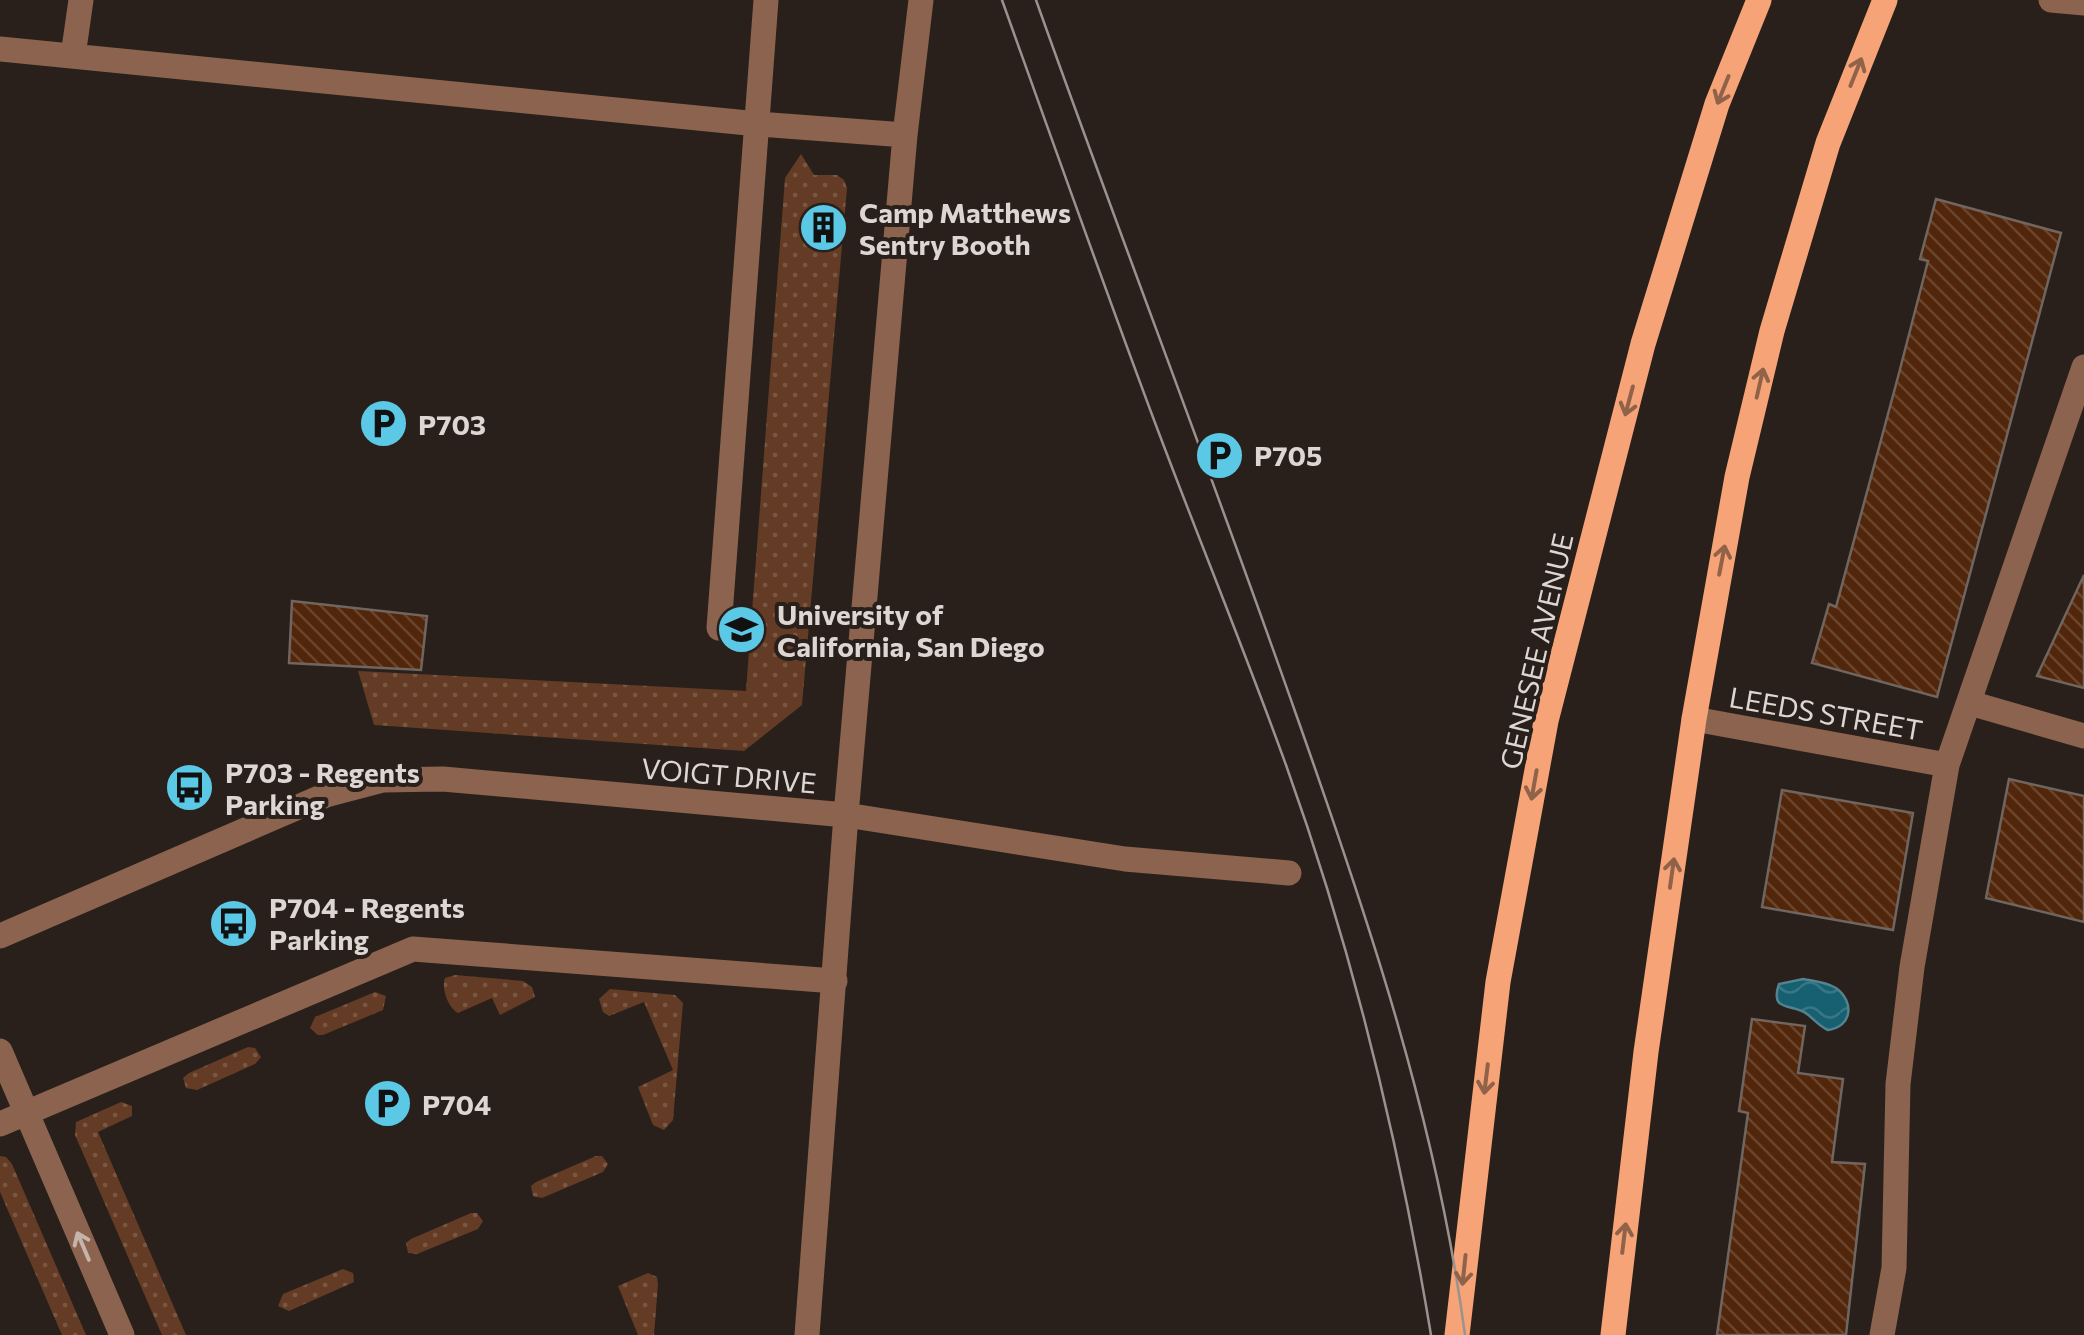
<svg xmlns="http://www.w3.org/2000/svg" width="2084" height="1335" font-family="Commissioner,sans-serif">
	<style>
		.grass { fill: url(#grass-dots) }
		.water { fill: url(#water-waves); stroke: #52838f; stroke-width: 2.5 }
		.building { fill: url(#building-back-hatch); stroke: #70655f; stroke-width: 2.5 }
		.lines { fill: none; stroke-linecap: round; stroke-linejoin: round }
		.minor { stroke: #8b634e; stroke-width: 25 }
		.major { stroke: #f6a477; stroke-width: 25 }
		.tram { stroke: #9a928e; stroke-width: 2.5 }
		.oneway { stroke: #906249 }
		.oneway2 { stroke: #c4b4ab }
		.labels { text-anchor: middle; dominant-baseline: central; stroke-width: 8; stroke-linejoin: round; paint-order: stroke }
		.poi-label { font-size: 28px; font-weight: bold; fill: #ddd6d3; stroke: #29201b; text-anchor: start }
		.street-label { font-size: 28px; fill: #ddd6d3; stroke: #29201b }
	</style>
	<defs>
		<pattern id="grass-dots" width="8" height="8" patternUnits="userSpaceOnUse" patternTransform="scale(2.5)"><rect width="8" height="8" fill="#643b24"/><path d="M2 2h.1M6 6h.1" fill="none" stroke="#7a5743" stroke-width="1.8" stroke-linecap="round"/></pattern>
		<pattern id="water-waves" width="16" height="10" patternUnits="userSpaceOnUse" patternTransform="scale(2.5)"><rect width="16" height="10" fill="#166072"/><path d="M0 5q4-4 8 0t8 0" fill="none" stroke="#377685"/></pattern>
		<pattern id="building-back-hatch" width="6" height="6" patternUnits="userSpaceOnUse" patternTransform="scale(2.5)"><rect width="6" height="6" fill="#51260a"/><path d="M-1 5l2 2M0 0l6 6M5-1l2 2" fill="none" stroke="#6a452d"/></pattern>
	</defs>
	<rect width="100%" height="100%" fill="#29201b"/>
	<path class="grass" d="M 801,154 L 814,175 L 837,175 L 844,180 L 847,188 L 802,705 L 744,751 L 374,725 L 358,671 L 746,691 L 785,178 Z
		M 455,975 L 523,981 L 532,987 L 535,997 L 500,1015 L 492,998 L 458,1013 C 448,1008 441,988 445,978 Z
		M 610,989 L 675,995 L 683,1003 L 673,1120 L 664,1130 L 653,1125 L 638,1087 L 673,1070 L 644,1002 L 609,1016 L 603,1012 L 599,999 Z
		M 375,992 L 386,996 L 383,1010 L 323,1035 L 318,1035 L 310,1028 L 315,1017 Z
		M 248,1047 L 255,1048 L 261,1057 L 255,1064 L 197,1090 L 186,1088 L 183,1078 L 189,1073 Z
		M 121,1102 L 132,1106 L 132,1116 L 98,1132 L 186,1335 L 162,1335 L 75,1135 L 76,1122 Z
		M 0,1156 L 6,1157 L 12,1164 L 86,1335 L 62,1335 L 0,1192 Z
		M 596,1156 L 602,1156 L 608,1164 L 603,1172 L 542,1198 L 533,1196 L 531,1186 L 536,1182 Z
		M 471,1213 L 477,1213 L 483,1221 L 478,1229 L 417,1254 L 408,1253 L 406,1243 L 411,1239 Z
		M 343,1269 L 353,1273 L 354,1282 L 289,1311 L 278,1306 L 283,1294 Z
		M 648,1273 L 657,1277 L 658,1284 L 654,1335 L 638,1335 L 618,1286 Z"/>
	<path class="water" d="M 1803,979 C 1814,981 1826,982 1836,988 C 1855,1002 1852,1027 1828,1030 C 1819,1026 1815,1020 1807,1014 C 1793,1003 1769,1013 1779,984 Z"/>
	<path class="building" d="M 1936,199 L 2061,233 L 1937,697 L 1812,663 L 1829,604 L 1836,607 L 1898,377 L 1928,261 L 1920,259 Z
		M 2084,575 L 2084,688 L 2037,676 Z
		M 292,601 L 427,616 L 421,670 L 289,663 Z
		M 2009,779 L 2084,796 L 2084,922 L 1986,898 Z
		M 1782,790 L 1913,813 L 1893,930 L 1762,907 Z
		M 1752,1019 L 1805,1026 L 1798,1073 L 1843,1079 L 1832,1162 L 1865,1164 L 1846,1335 L 1717,1335 L 1748,1113 L 1739,1111 Z"/>
	<g class="lines">
		<path class="minor" d="M 2051,0 L 2084,3
			M 0,49 L 758,124 L 905,135
			M 73,56 L 81,0
			M 719,628 L 766,0
			M 1970,703 L 2084,736
			M 1694,719 L 1947,765
			M 0,936 L 326,795 L 383,780 L 443,779 L 846,815 L 1125,859 L 1289,873
			M 0,1051 L 122,1335
			M 0,1124 L 413,949 L 835,981
			M 807,1335 L 846,815 L 905,135 L 921,0
			M 1882,1335 L 1894,1268 L 1898,1084 L 1912,967 L 1947,765 L 2084,367"/>
		<path class="major" d="M 1457,1335 L 1498,982 L 1546,721 L 1643,344 L 1717,104 L 1759,0
			M 1613,1335 L 1646,1052 L 1694,719 L 1737,477 L 1772,331 L 1828,143 L 1885,0"/>
		<path class="tram" d="M 1002,0 C 1051,137 1100,275 1151,412 C 1195,530 1243,646 1286,765 C 1352,949 1399,1142 1431,1335
			M 1036,0 C 1121,239 1213,477 1297,717 C 1368,918 1437,1123 1465,1335"/>
	</g>
	<defs><path id="oneway-shaft" d="M-6 0H5M1.5-3L5.5 0L1.5 3" fill="none" stroke-width="1.6" stroke-linecap="round" stroke-linejoin="round" transform="scale(2.5)"/></defs>
	<g class="oneway">
		<use href="#oneway-shaft" transform="translate(1856 72) rotate(-68)"/>
		<use href="#oneway-shaft" transform="translate(1723 90) rotate(112)"/>
		<use href="#oneway-shaft" transform="translate(1760 383) rotate(-77)"/>
		<use href="#oneway-shaft" transform="translate(1629 401) rotate(105)"/>
		<use href="#oneway-shaft" transform="translate(1722 560) rotate(-79)"/>
		<use href="#oneway-shaft" transform="translate(1534 785) rotate(100)"/>
		<use href="#oneway-shaft" transform="translate(1672 873) rotate(-82)"/>
		<use href="#oneway-shaft" transform="translate(1486 1079) rotate(97)"/>
		<use href="#oneway-shaft" transform="translate(1624 1238) rotate(-83)"/>
		<use href="#oneway-shaft" transform="translate(1464 1270) rotate(96)"/>
	</g>
	<use class="oneway2" href="#oneway-shaft" transform="translate(83 1246) rotate(-113)"/>
	<defs>
		<symbol id="building-disc" viewBox="-11 -11 22 22"><circle r="9.5" fill="#5bc8e6" stroke="#29201b"/><path d="M-4-6H4V6H1V3H-1V6H-4ZM-2.5-4.3h1.7v1.8h-1.7ZM.8-4.3h1.7v1.8H.8ZM-2.5-1h1.7V.8h-1.7ZM.8-1h1.7V.8H.8Z" fill="#111"/></symbol>
		<symbol id="parking-disc" viewBox="-11 -11 22 22"><circle r="9.5" fill="#5bc8e6" stroke="#29201b"/><path d="M-3.5-5.5H1a3.5 3.5 0 0 1 0 7H-1V5.5H-3.5ZM-1-3.4V-.6H.8a1.4 1.4 0 0 0 0-2.8Z" fill="#111"/></symbol>
		<symbol id="university-disc" viewBox="-11 -11 22 22"><circle r="9.5" fill="#5bc8e6" stroke="#29201b"/><path d="M0-5L7-2L0 1L-7-2ZM-4 1L0 2.5L4 1V4Q0 6-4 4Z" fill="#111"/></symbol>
		<symbol id="bus-disc" viewBox="-11 -11 22 22"><circle r="9.5" fill="#5bc8e6" stroke="#29201b"/><path d="M-5-6H5V4H4V6H2V4H-2V6H-4V4H-5ZM-3.5-4V0h7V-4ZM-3.5 1.2v1.5H-2V1.2ZM2 1.2v1.5H3.5V1.2Z" fill="#111"/></symbol>
	</defs>
	<g fill-rule="evenodd">
		<use href="#building-disc" x="796" y="200" width="55" height="55"/>
		<use href="#parking-disc" x="356" y="396" width="55" height="55"/>
		<use href="#parking-disc" x="1192" y="428" width="55" height="55"/>
		<use href="#university-disc" x="714" y="602" width="55" height="55"/>
		<use href="#bus-disc" x="162" y="760" width="55" height="55"/>
		<use href="#bus-disc" x="206" y="896" width="55" height="55"/>
		<use href="#parking-disc" x="360" y="1076" width="55" height="55"/>
	</g>
	<g class="labels">
		<g class="poi-label">
			<text x="859" y="212">Camp Matthews<tspan x="859" dy="32">Sentry Booth</tspan></text>
			<text x="418" y="424">P703</text>
			<text x="1254" y="455">P705</text>
			<text x="777" y="614">University of<tspan x="777" dy="32">California, San Diego</tspan></text>
			<text x="225" y="772">P703 - Regents<tspan x="225" dy="32">Parking</tspan></text>
			<text x="269" y="907">P704 - Regents<tspan x="269" dy="32">Parking</tspan></text>
			<text x="422" y="1104">P704</text>
		</g>
		<g class="street-label">
			<text transform="translate(1536 651) rotate(-77)">GENESEE AVENUE</text>
			<text transform="translate(1826 713) rotate(10)">LEEDS STREET</text>
			<text transform="translate(729 775) rotate(5)">VOIGT DRIVE</text>
		</g>
	</g>
</svg>
